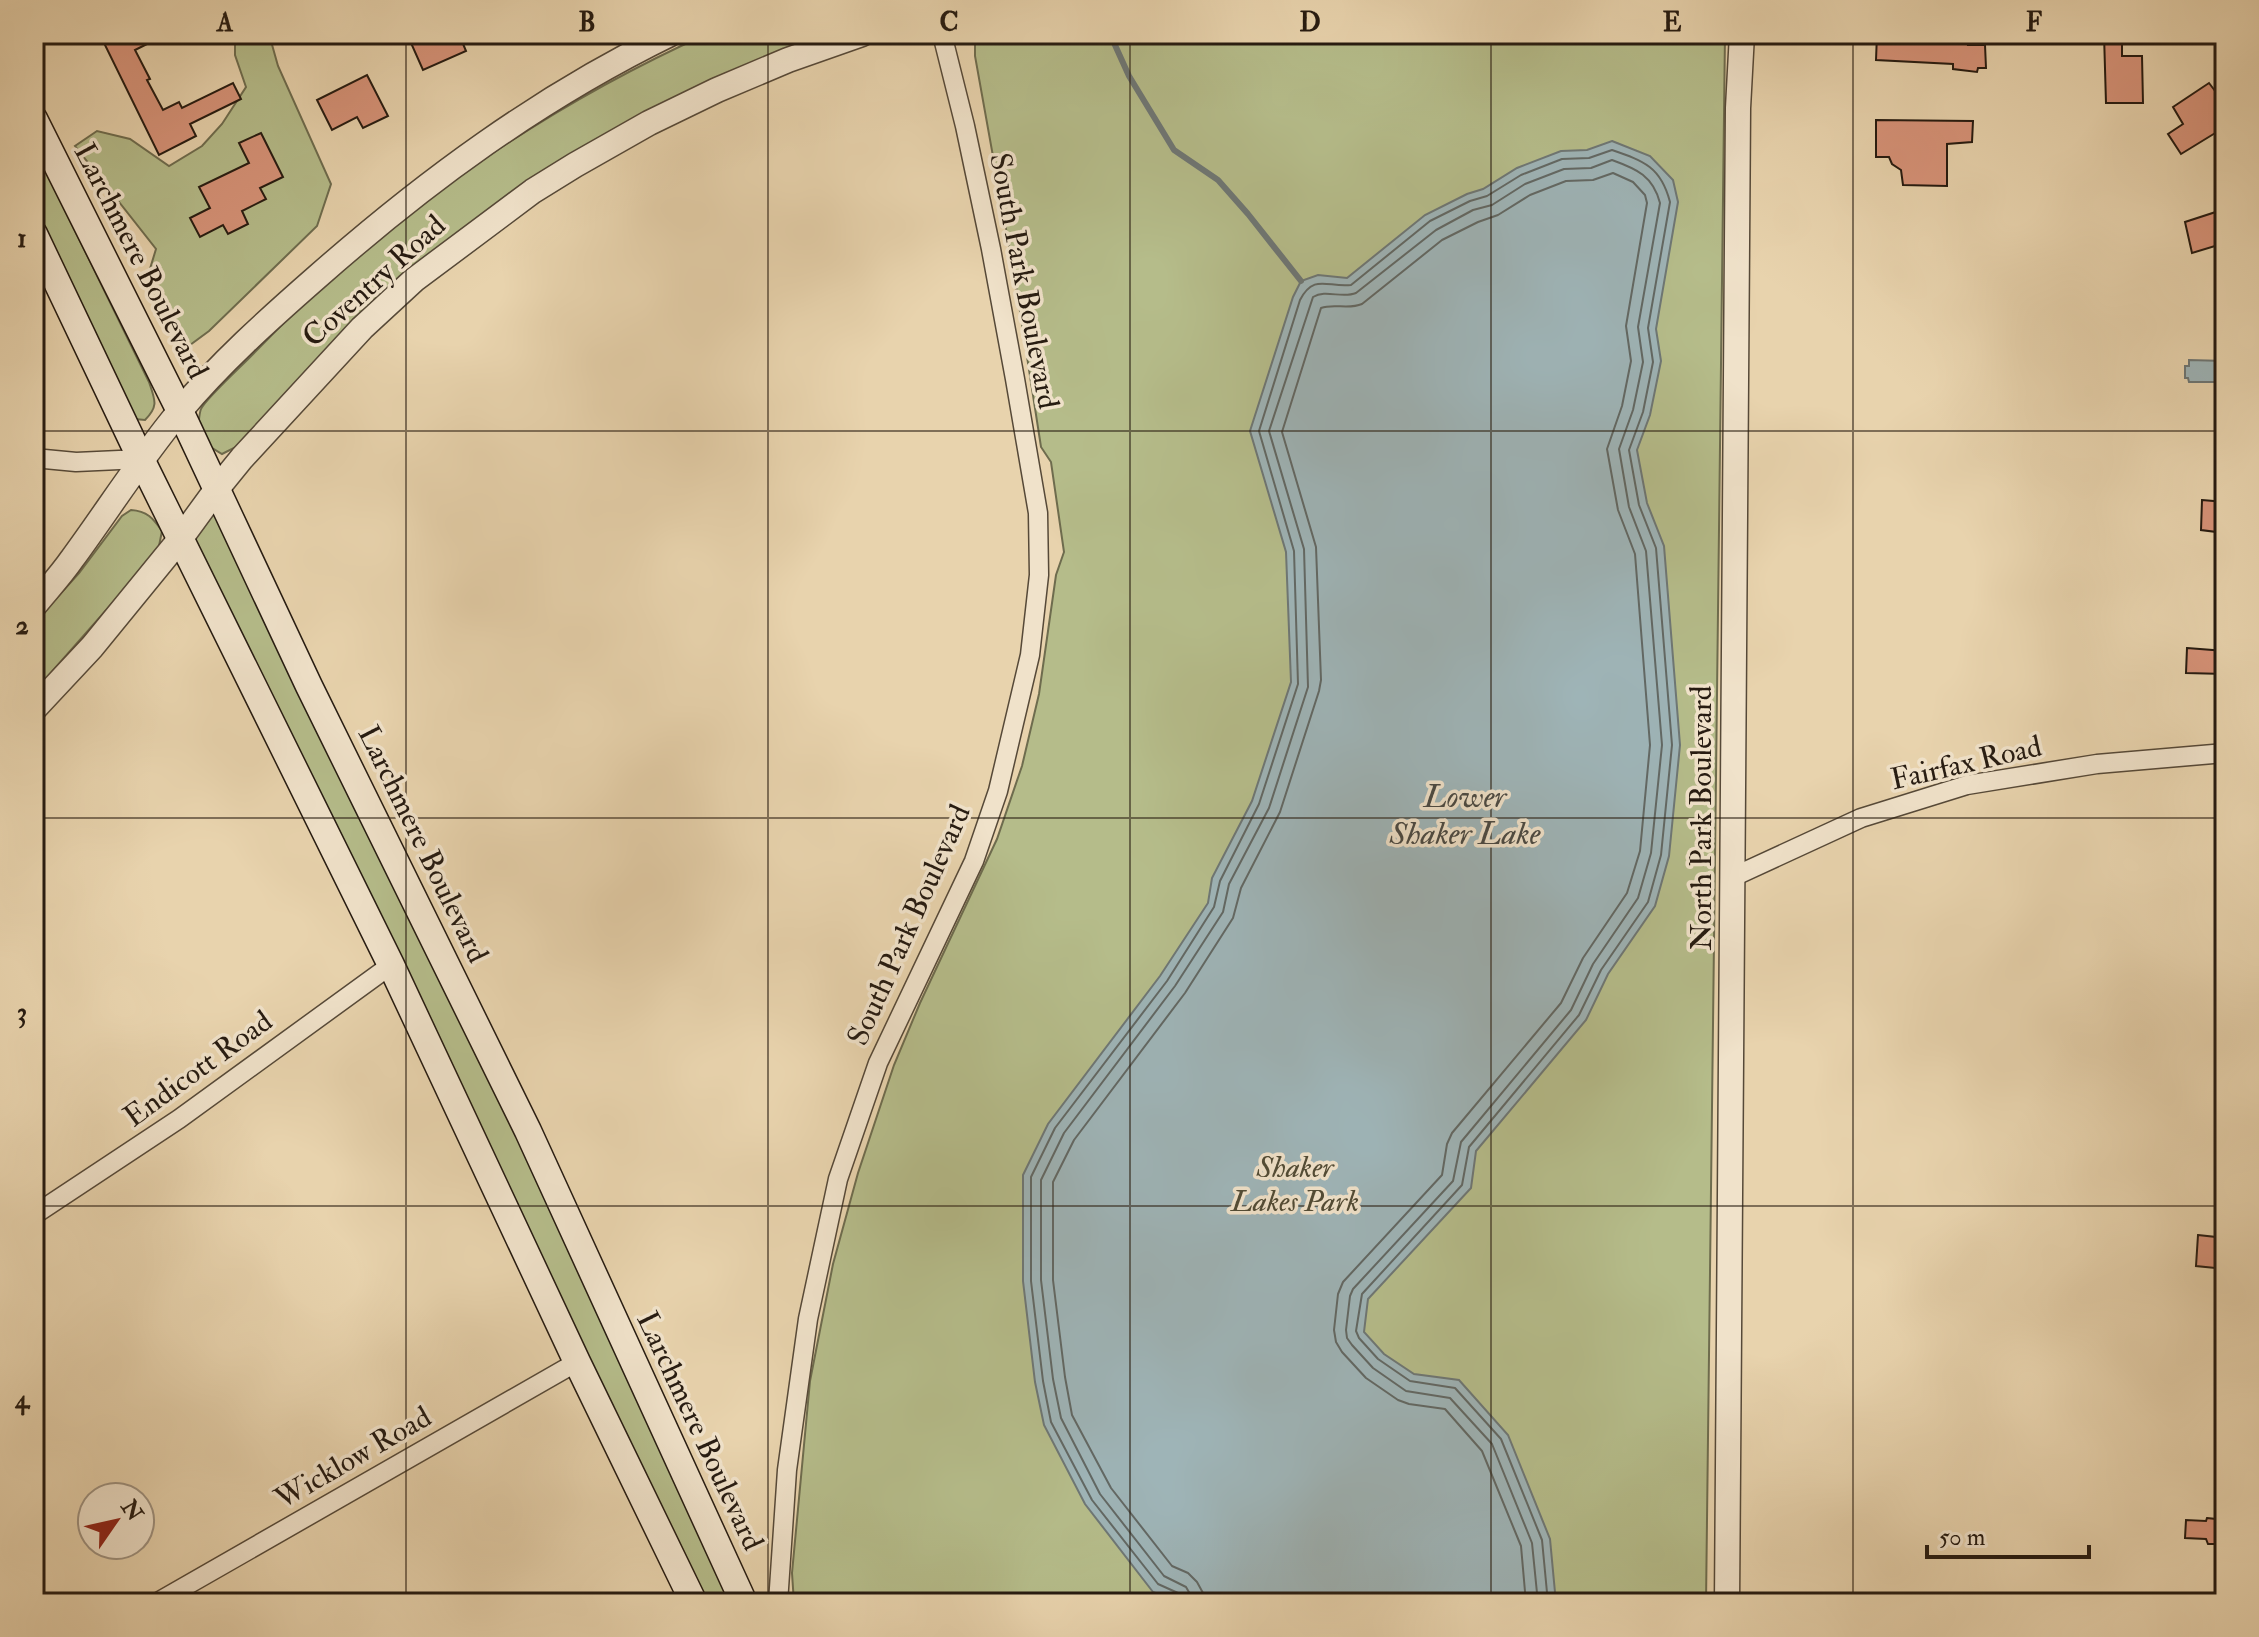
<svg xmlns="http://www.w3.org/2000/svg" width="2259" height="1637" font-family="'IM FELL Double Pica',serif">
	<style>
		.green { fill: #b5bc8a; stroke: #6e6c4e; stroke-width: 2 }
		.water { fill: #9eb4b7; stroke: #6e7775; stroke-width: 2 }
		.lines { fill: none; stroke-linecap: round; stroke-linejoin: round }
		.shore { stroke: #626864; stroke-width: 2 }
		.stream { stroke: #6e7775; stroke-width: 6 }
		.building { fill: #d79379; stroke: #261b11; stroke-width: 2 }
		.minor-casing { stroke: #564938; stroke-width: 21 }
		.tertiary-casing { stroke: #564938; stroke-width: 27 }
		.secondary-casing { stroke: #261b11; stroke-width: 29 }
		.minor { stroke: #f0e2ca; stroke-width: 18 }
		.tertiary { stroke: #f0e2ca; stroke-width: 24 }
		.secondary { stroke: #f0e2ca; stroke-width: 26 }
		.grid { fill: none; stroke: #261b11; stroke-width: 2; stroke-opacity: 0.55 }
		.labels { text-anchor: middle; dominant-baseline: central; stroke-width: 7; stroke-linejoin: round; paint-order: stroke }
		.street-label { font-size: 30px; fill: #261b11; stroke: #f0e2ca }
		.park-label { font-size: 30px; font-style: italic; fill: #514b35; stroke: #f0e2ca }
		.water-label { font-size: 32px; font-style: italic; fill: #4a4943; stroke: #f0e2ca }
		.neatline { fill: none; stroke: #261b11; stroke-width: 3 }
		.grid-label { font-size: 26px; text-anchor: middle; font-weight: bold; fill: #261b11 }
	</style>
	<rect width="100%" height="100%" fill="#e8d3ad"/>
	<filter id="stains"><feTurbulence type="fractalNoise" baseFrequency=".0025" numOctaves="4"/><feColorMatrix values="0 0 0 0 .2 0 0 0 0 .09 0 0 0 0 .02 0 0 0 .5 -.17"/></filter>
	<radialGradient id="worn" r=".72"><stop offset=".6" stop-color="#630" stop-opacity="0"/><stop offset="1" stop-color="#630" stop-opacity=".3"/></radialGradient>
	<path class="green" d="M 235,34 L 269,34 L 278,66 L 331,184 L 317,226 L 209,331 L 190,345 L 173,331 L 159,312 L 146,282 L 156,249 L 75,146 L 97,131 L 130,139 L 169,166 L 202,146 L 222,124 L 246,87 L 235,55 Z
		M 707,34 L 827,34 L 795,44 L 721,78 L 547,169 L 236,447 L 222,454 L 209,446 L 198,427 C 199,422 199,414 201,409 C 205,399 245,363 255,352 C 383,219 538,110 707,34 Z
		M 980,34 L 1725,34 L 1706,1603 L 794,1603 L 792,1573 L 810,1381 L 833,1264 L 858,1173 L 894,1065 L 920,1003 L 997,839 L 1022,766 L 1039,694 L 1056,575 L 1064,552 L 1051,462 L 1041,447 L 1015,279 L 975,56 L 975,41 Z
		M 34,147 L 149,382 C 155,400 159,406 145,420 L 135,419 L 34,221 Z
		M 216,490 L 744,1603 L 694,1603 L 181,538 Z
		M 131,510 C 147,511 153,518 162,531 L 159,546 L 123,591 L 34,692 L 34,623 L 79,573 L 122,516 Z"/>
	<path class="water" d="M 1612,141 L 1650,156 L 1673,180 L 1678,202 L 1656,329 L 1661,361 L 1650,415 L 1637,450 L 1647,503 L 1664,546 L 1680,745 L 1669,856 L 1655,906 L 1608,974 L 1586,1020 L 1476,1151 L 1471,1188 L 1368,1299 L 1364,1332 L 1384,1354 L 1414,1374 L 1459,1380 L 1508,1435 L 1550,1539 L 1556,1603 L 1182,1603 L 1153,1592 L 1085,1504 L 1044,1425 L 1035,1382 L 1023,1281 L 1023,1175 L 1048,1124 L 1160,976 L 1208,903 L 1212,878 L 1252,801 L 1291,682 L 1286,552 L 1250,431 L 1293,297 L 1301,281 L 1318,275 L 1347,278 L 1425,215 L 1467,194 L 1483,189 L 1517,168 L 1561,151 L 1587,150 Z
		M 2189,360 L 2225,361 L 2225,382 L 2189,382 L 2188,378 L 2185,378 L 2185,366 L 2189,366 Z"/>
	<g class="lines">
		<path class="shore" d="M 1181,1603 L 1181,1598 L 1178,1593 L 1158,1584 L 1092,1500 L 1051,1422 L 1043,1381 L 1031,1281 L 1031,1177 L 1055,1128 L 1167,981 L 1214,907 L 1220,881 L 1259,804 L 1298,684 L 1294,551 L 1259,431 L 1300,300 C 1314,273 1328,288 1351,285 L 1430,221 L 1470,201 L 1487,196 L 1521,175 L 1562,159 L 1589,158 L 1612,150 C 1644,161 1661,167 1670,202 L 1648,328 L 1653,362 L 1643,412 L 1629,450 L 1639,505 L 1656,548 L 1672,745 L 1661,855 L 1648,902 L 1601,970 L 1579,1015 L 1469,1147 L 1462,1185 L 1362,1294 L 1356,1331 L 1359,1338 L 1378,1359 L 1410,1381 L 1455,1388 L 1501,1439 L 1542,1540 L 1548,1603
			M 1192,1603 L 1190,1594 L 1186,1587 L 1164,1576 L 1100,1494 L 1061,1418 L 1053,1379 L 1041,1280 L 1041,1180 L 1064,1133 L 1175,986 L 1223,912 L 1229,884 L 1269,808 L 1308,687 L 1304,549 L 1269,431 L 1313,297 C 1326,289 1342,299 1356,293 L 1436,230 L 1473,210 L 1492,205 L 1525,184 L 1564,169 L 1591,168 L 1612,160 C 1637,169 1653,176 1660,203 L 1638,327 L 1643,362 L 1633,410 L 1619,449 L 1629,507 L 1646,551 L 1662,745 L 1651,853 L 1638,898 L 1593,964 L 1571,1010 L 1461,1142 L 1453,1181 L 1353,1289 L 1350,1296 L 1346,1330 L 1347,1338 L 1352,1345 L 1373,1368 L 1406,1391 L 1450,1398 L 1492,1444 L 1532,1543 L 1538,1603
			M 1204,1603 L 1203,1593 L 1197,1582 L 1188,1573 L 1172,1566 L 1111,1488 L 1072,1415 L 1065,1377 L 1053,1280 L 1053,1182 L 1074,1140 L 1185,993 L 1233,918 L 1241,888 L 1280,812 L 1319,691 L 1321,680 L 1316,547 L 1282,432 L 1321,308 C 1334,303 1348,310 1362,304 L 1442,240 L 1478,222 L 1498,215 L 1530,195 L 1566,181 L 1593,180 L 1613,173 L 1633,182 L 1645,195 L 1647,203 L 1626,326 L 1631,361 L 1622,406 L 1607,449 L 1618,510 L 1635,554 L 1650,745 L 1640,851 L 1627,893 L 1583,958 L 1561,1003 L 1452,1133 L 1447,1144 L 1442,1175 L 1343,1282 L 1338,1294 L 1334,1330 L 1336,1342 L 1342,1352 L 1366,1378 L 1398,1400 L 1409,1404 L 1445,1409 L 1482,1451 L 1521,1546 L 1526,1603"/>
		<path class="stream" d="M 1110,34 L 1129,76 L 1174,150 L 1218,180 L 1248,214 L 1301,281"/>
	</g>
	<path class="building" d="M 121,34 L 167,34 L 135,50 L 150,79 L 147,80 L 163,110 L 179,102 L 182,108 L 233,83 L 241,99 L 190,124 L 196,136 L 159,155 L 104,43 Z
		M 407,34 L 459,34 L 466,51 L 423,70 Z
		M 1877,34 L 1969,34 L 1968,45 L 1985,45 L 1986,68 L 1978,68 L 1977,72 L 1953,69 L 1953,64 L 1876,60 Z
		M 2104,34 L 2122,34 L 2122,56 L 2142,56 L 2143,103 L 2106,103 Z
		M 367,75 L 388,116 L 363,128 L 357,117 L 332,130 L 317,100 Z
		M 2209,83 L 2225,104 L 2225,127 L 2181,154 L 2168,134 L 2183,124 L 2173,107 Z
		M 1876,120 L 1973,121 L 1972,142 L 1947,144 L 1947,186 L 1903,185 L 1901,170 L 1892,164 L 1889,157 L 1876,157 Z
		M 261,133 L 283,177 L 260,188 L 266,199 L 242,211 L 248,224 L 228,234 L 223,225 L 200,237 L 190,218 L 210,208 L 199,187 L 249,163 L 239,143 Z
		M 2225,209 L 2225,243 L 2192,253 L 2185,222 Z
		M 2202,500 L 2225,502 L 2225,533 L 2201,530 Z
		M 2187,648 L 2225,651 L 2225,674 L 2186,673 Z
		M 2198,1235 L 2225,1238 L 2225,1269 L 2196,1266 Z
		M 2207,1518 L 2225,1520 L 2225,1544 L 2208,1544 L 2206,1539 L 2185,1538 L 2186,1520 L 2206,1521 Z"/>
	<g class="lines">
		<defs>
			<path id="minor" d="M 34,458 L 76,462 L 141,459
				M 1733,877 L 1861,818 L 1967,785 L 2097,764 L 2225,753
				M 34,1215 L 179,1119 L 391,965
				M 156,1603 L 577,1362
				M 778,1603 L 787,1470 L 808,1319 L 838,1179 L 878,1063 L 974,861 L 998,791 L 1030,655 L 1039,575 L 1038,513 L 1015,379 L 991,249 L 965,126 L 942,34"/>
			<path id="tertiary" d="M 34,606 C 47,590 61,575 72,559 C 108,510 140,459 179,412 C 220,363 269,319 317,277 C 426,181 539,98 670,34
				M 34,709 L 92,647 L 181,538 L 216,490 L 242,458 L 362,328 L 414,280 L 533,191 L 575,165 L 649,123 L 717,90 L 788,60 L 862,34
				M 1727,1603 L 1738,108 L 1742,34"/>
			<path id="secondary" d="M 34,119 L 180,411 L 309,686 L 528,1131 L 744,1603
				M 34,234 L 141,459 L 391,965 L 577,1362 L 694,1603"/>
		</defs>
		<use href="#minor" class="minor-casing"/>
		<use href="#tertiary" class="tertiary-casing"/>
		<use href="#secondary" class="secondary-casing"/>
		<use href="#minor" class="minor"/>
		<use href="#tertiary" class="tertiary"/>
		<use href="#secondary" class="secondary"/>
	</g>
	<path class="grid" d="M 406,34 L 406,1603M 768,34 L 768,1603M 1130,34 L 1130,1603M 1491,34 L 1491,1603M 1853,34 L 1853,1603M 34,431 L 2225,431M 34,818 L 2225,818M 34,1206 L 2225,1206"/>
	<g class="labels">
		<g class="street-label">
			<text transform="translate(141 261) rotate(63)">Larchmere Boulevard</text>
			<text transform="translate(374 281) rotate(-42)">Coventry Road</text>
			<text transform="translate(1024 281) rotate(79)">South Park Boulevard</text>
			<text transform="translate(1966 763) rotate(-13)">Fairfax Road</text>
			<text transform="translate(1701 818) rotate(-90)">North Park Boulevard</text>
			<text transform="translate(423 844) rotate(64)">Larchmere Boulevard</text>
			<text transform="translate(909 925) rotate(-66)">South Park Boulevard</text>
			<text transform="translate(198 1069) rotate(-36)">Endicott Road</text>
			<text transform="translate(700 1431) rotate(65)">Larchmere Boulevard</text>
			<text transform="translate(353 1458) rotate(-30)">Wicklow Road</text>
		</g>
		<g class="park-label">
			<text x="1295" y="1167">Shaker<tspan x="1295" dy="34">Lakes Park</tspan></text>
		</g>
		<g class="water-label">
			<text x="1465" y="797">Lower<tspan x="1465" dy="37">Shaker Lake</tspan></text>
		</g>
	</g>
	<rect width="2259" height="1637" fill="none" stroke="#e8d3ad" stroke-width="88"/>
	<g transform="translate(116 1521) rotate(56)"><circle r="38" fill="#f0e2ca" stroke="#9f9280" stroke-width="2"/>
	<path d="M0-6L14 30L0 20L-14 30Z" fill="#8f2418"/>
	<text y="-12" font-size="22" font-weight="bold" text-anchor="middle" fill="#261b11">N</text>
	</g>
	<path d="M1927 1545v12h162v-12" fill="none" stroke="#261b11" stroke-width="4"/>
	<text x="1939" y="1545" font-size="24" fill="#261b11" stroke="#f0e2ca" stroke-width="6" paint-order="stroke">50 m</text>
	<rect x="44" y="44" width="2171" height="1549" class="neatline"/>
	<g class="grid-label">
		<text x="225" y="31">A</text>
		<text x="587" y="31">B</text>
		<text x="949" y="31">C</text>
		<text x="1310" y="31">D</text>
		<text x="1672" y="31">E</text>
		<text x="2034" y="31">F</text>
		<text x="22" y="247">1</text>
		<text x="22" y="634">2</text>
		<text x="22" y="1021">3</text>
		<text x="22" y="1408">4</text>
	</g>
	<rect width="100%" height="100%" filter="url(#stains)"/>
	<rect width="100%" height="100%" fill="url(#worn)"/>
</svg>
